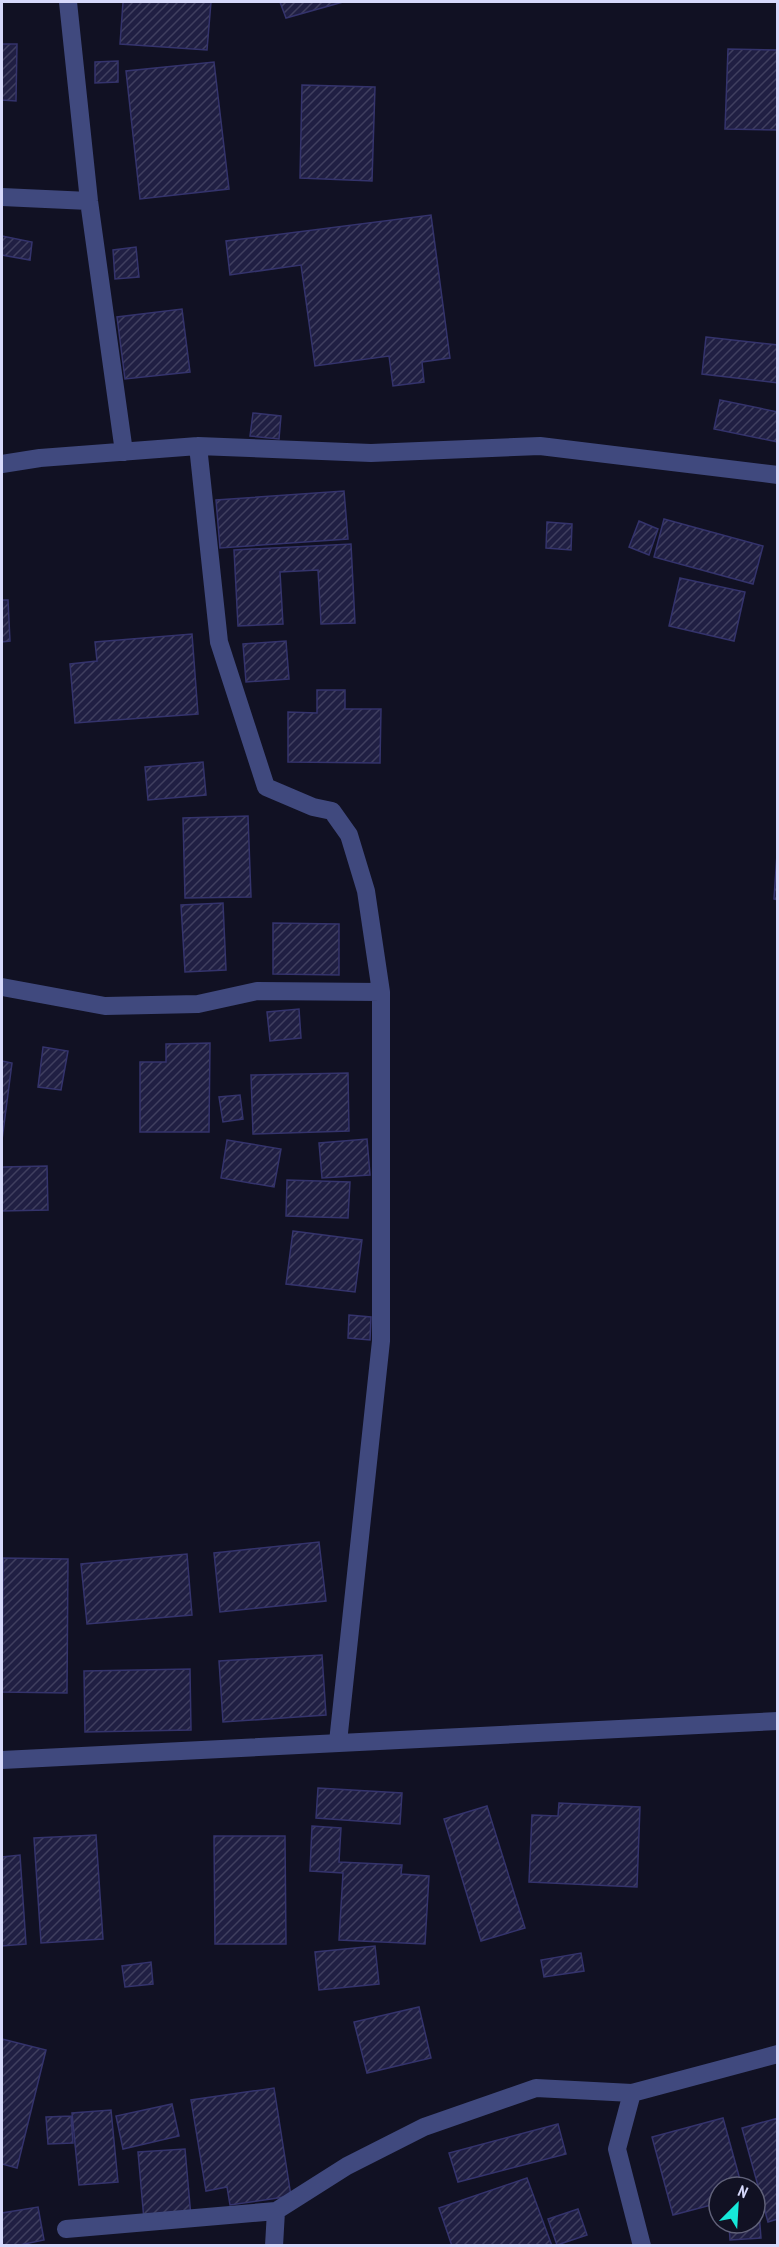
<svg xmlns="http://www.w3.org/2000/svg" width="779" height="2247" font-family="'PT Sans Narrow',sans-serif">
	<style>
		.building { fill: url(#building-hatch); stroke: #34336c; stroke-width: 1.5 }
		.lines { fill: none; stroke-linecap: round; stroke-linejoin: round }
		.minor { stroke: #40497e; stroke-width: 18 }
	</style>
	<defs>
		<pattern id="building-hatch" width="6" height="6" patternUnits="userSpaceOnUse" patternTransform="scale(1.5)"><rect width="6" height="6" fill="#201f43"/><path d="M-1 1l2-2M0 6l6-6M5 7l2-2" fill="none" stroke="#403f5f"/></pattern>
	</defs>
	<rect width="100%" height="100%" fill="#111123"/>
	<path class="building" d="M 123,2 L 211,2 L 207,50 L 120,44 Z
		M 280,2 L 343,2 L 286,18 Z
		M 2,44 L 17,44 L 16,101 L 2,100 Z
		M 728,49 L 778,50 L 778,130 L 725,129 Z
		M 118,61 L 118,82 L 95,83 L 95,62 Z
		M 214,62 L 229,189 L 140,199 L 126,71 Z
		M 302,85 L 375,87 L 372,181 L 300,178 Z
		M 431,215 L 450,358 L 422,362 L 424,382 L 393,386 L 389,356 L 315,366 L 301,265 L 230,275 L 226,241 Z
		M 2,236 L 32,242 L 30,260 L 2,255 Z
		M 136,247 L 139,277 L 115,279 L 113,250 Z
		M 182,309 L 190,372 L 125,379 L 117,317 Z
		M 706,337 L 778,345 L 778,383 L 702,374 Z
		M 720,400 L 778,412 L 778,442 L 714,429 Z
		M 253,413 L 281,416 L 279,439 L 250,436 Z
		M 344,491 L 348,539 L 220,548 L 216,500 Z
		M 664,519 L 763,546 L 753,584 L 654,557 Z
		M 639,521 L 658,529 L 649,555 L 629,547 Z
		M 547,522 L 572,524 L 571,550 L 546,548 Z
		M 351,544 L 355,623 L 321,624 L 318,570 L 280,572 L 283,624 L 238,626 L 234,550 Z
		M 680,578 L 745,592 L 734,641 L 669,626 Z
		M 2,600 L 8,600 L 10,641 L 2,642 Z
		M 192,634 L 198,714 L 75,723 L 70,664 L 97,661 L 95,642 Z
		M 286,641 L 289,679 L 246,682 L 243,644 Z
		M 317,690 L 345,690 L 345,709 L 381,709 L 380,763 L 288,762 L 288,712 L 317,713 Z
		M 203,762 L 206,795 L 148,800 L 145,767 Z
		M 248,816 L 251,897 L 185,898 L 183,818 Z
		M 778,839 L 778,900 L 774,899 Z
		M 223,903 L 226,970 L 185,972 L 181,905 Z
		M 273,923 L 339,924 L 339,975 L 273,974 Z
		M 299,1009 L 301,1038 L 270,1041 L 267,1012 Z
		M 210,1043 L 209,1132 L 140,1132 L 140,1062 L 166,1062 L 166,1044 Z
		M 43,1047 L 68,1051 L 61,1090 L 38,1087 Z
		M 2,1061 L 12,1063 L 2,1140 Z
		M 348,1073 L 349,1131 L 253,1134 L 251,1075 Z
		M 240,1095 L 243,1119 L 223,1122 L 219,1097 Z
		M 367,1139 L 370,1175 L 322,1178 L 319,1143 Z
		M 227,1140 L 281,1149 L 274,1187 L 221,1178 Z
		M 47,1166 L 48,1210 L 2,1211 L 2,1167 Z
		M 287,1180 L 350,1182 L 348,1218 L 286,1216 Z
		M 293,1231 L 362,1240 L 355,1292 L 286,1284 Z
		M 349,1315 L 371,1317 L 370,1340 L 348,1338 Z
		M 319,1542 L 326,1601 L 220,1612 L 214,1553 Z
		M 187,1554 L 192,1615 L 87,1624 L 81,1564 Z
		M 3,1558 L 68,1559 L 67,1693 L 2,1692 Z
		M 322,1655 L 326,1715 L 223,1722 L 219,1661 Z
		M 190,1669 L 191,1730 L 85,1732 L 84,1671 Z
		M 318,1788 L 402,1793 L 400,1824 L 316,1818 Z
		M 559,1803 L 640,1807 L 637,1887 L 529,1882 L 532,1815 L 558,1816 Z
		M 487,1806 L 525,1928 L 481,1941 L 444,1819 Z
		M 312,1826 L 341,1828 L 339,1862 L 402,1865 L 401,1874 L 429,1876 L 425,1944 L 339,1940 L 343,1873 L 310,1871 Z
		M 96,1835 L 103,1939 L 41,1943 L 34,1838 Z
		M 214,1836 L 285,1836 L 286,1944 L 215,1944 Z
		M 20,1855 L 26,1944 L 2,1946 L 2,1857 Z
		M 375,1946 L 379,1984 L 319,1990 L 315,1952 Z
		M 581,1953 L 584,1971 L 544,1977 L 541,1960 Z
		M 151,1962 L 153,1984 L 125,1987 L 122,1966 Z
		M 419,2007 L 431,2058 L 367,2073 L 354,2022 Z
		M 2,2039 L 46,2050 L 17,2168 L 2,2164 Z
		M 274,2088 L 291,2196 L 230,2205 L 227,2187 L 206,2191 L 191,2100 Z
		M 172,2104 L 179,2136 L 123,2149 L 116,2116 Z
		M 111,2110 L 118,2182 L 79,2185 L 72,2113 Z
		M 71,2116 L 73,2143 L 48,2144 L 46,2117 Z
		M 723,2118 L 742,2187 L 719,2187 L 719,2203 L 673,2215 L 652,2137 Z
		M 778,2118 L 778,2219 L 768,2222 L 742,2128 Z
		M 558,2124 L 566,2154 L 458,2182 L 449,2153 Z
		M 185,2149 L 191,2217 L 144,2220 L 138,2152 Z
		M 527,2178 L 552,2246 L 452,2246 L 439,2208 Z
		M 38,2207 L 44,2240 L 15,2246 L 2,2246 L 2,2213 Z
		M 578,2209 L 587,2235 L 557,2245 L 548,2219 Z
		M 759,2213 L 761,2238 L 730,2240 L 729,2223 L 755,2223 L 755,2214 Z"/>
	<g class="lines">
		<path class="minor" d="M 68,2 L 89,201 L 124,452
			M 2,197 L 89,201
			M 198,446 L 219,642 L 266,787 L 313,807 L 332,811 L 349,835 L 366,891 L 381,992 L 381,1341 L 338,1742
			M 2,464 L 40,458 L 198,446 L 371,453 L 540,446 L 778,475
			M 2,987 L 105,1006 L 198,1004 L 257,991 L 381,992
			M 2,1760 L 778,1721
			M 632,2093 L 617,2149 L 642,2246
			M 66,2229 L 276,2211 L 347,2166 L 424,2127 L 536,2088 L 632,2093 L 778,2054
			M 274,2246 L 276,2211"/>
	</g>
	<rect width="779" height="2247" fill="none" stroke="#d7d9fb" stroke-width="6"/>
	<g transform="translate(737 2205) rotate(24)"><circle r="28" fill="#111123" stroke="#606179" stroke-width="1.5"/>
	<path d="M0-4.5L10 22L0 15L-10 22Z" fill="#16e8d9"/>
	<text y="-9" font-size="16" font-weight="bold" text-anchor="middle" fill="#d7d9fb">N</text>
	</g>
</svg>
